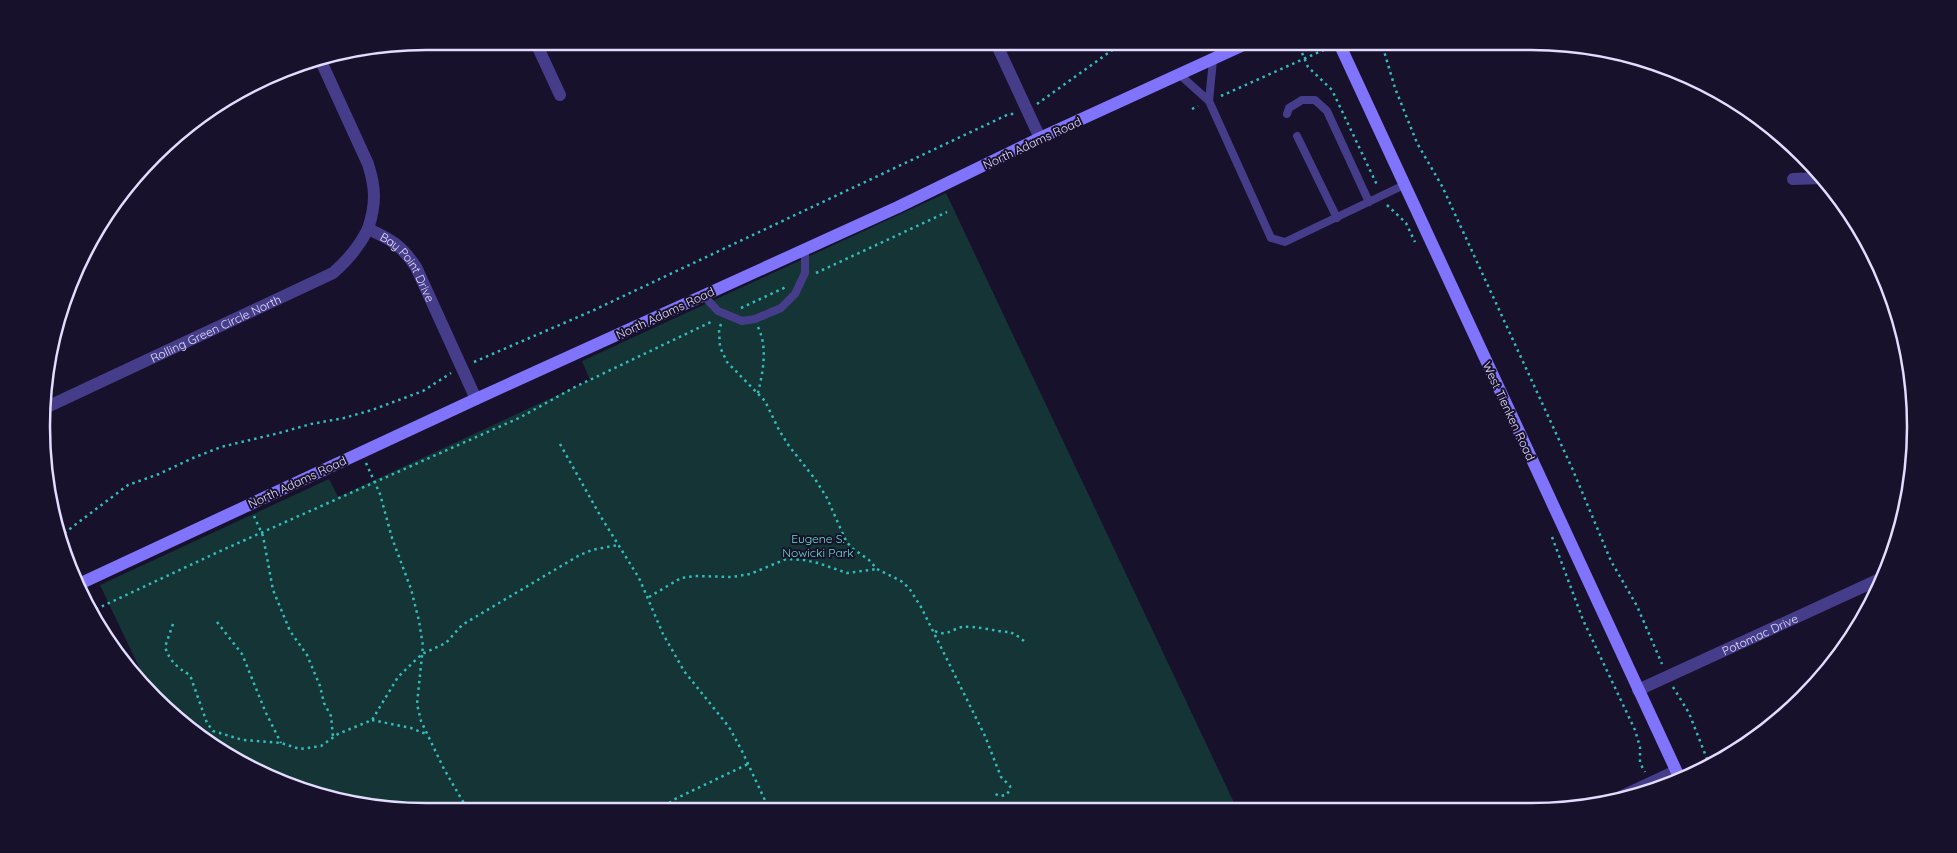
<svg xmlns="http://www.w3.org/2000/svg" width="1957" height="853" font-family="Quicksand,sans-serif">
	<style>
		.green { fill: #153435 }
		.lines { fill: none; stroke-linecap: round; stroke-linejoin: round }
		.path { stroke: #32bcbc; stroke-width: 2.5; stroke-dasharray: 2.5 4; stroke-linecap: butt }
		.lane { stroke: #453d89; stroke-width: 8 }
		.street { stroke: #453d89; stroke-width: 12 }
		.secondary { stroke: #8074fd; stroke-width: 12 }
		.labels { text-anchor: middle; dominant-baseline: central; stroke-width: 4; stroke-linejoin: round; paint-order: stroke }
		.street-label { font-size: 12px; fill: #e2dcff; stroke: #18112b }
		.park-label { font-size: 12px; fill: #67e0c9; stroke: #18112b }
		.rim { fill: none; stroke: #e2dcff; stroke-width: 2.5 }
	</style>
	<rect width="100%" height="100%" fill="#18112b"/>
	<path class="green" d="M 946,193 L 1237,809 L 427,812 L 302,791 L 234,760 L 173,716 L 148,686 L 100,585 L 329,479 L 338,497 L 590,380 L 582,361 Z"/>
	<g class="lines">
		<path class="path" d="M 1297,41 L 1308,67 L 1332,90 L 1378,187
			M 1381,41 L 1395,88 L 1417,143 L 1442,186 L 1572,468 L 1611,561 L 1637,606 L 1662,664
			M 1221,96 L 1328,48
			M 1037,104 L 1125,41
			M 1192,109 L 1198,106
			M 1387,205 L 1406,223 L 1415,242
			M 816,273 L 947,212
			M 741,308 L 786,287
			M 721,324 L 719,330 L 720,347 L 727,362 L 765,401 L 779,430 L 789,446 L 815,479 L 827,498 L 846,541 L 852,548 L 869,560 L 877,569 L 901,581 L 909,588 L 921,607 L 985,736 L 1001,777 L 1010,786 L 1010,790 L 1006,795 L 1000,796 L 993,793
			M 758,327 C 768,348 763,371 758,393
			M 474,362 L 594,310 L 1009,114 L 1014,114
			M 560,444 L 601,517 L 639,578 L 663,634 L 675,655 L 684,671 L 729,727 L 742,751 L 770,811
			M 366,463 L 380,494 L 392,538 L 411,589 L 419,621 L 423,646 L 417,704 L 421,721 L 444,769 L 469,812
			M 254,516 L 263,536 L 273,590 L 290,631 L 307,655 L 320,686 L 324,703 L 331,716 L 333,737
			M 59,537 L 128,485 L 159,474 L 193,458 L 221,447 L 279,433 L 311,424 L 344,418 L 372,410 L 423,391 L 451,373
			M 1552,537 L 1583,620 L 1635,730 L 1640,747 L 1640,763 L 1645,772
			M 649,597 L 681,578 L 695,576 L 732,577 L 750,574 L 786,559 L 804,560 L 818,563 L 847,573 L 877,569
			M 90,612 L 218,552 L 519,418 L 575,387 L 713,321
			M 217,622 L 242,654 L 266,713 L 281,743
			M 173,624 L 165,647 C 170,661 176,667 190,675 L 207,723 L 213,731 L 243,740 L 281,743 L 300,749 L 321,746 L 338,734 L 372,720 L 398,677 L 422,654 L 446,643 L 462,625 L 578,556 L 592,550 L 618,545
			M 935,631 C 946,637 952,629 962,627 C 975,625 996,632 1010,632 L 1016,635 L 1024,641
			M 1673,687 L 1689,713 L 1709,764
			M 372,720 L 411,728 L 426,734
			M 659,811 L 673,800 L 748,764"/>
		<path class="lane" d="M 1180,75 L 1209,101 L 1271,238 L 1285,242 L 1404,185
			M 1209,101 L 1213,60
			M 1287,114 L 1289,108 L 1302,100 L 1315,100 L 1327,111 L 1369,202
			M 1297,136 L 1337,218
			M 703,295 L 718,311 L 742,321 L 755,319 L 781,308 L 795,294 L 805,273 L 805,248"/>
		<g class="street">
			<path d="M 535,41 L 560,95"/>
			<path d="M 995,41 L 1040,138"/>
			<path id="s1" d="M 320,59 L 368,164 C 376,189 376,204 368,229 C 391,239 402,246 416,267 L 476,399"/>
			<path d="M 1793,179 L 1823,178"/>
			<path id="s2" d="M 47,407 L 333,273 C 348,260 359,247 368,229"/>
			<path id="s3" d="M 1638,690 L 1882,578"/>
			<path d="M 1618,798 L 1676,771"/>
		</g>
		<path class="secondary" d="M 1338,41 L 1681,781
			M 77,585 L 476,399 L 898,207 L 1040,138 L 1252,41"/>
	</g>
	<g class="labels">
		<g class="street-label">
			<text transform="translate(1032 143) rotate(-25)">North Adams Road</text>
			<text stroke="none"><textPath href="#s1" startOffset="239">Bay Point Drive</textPath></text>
			<text transform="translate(665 313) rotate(-25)">North Adams Road</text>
			<text stroke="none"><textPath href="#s2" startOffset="186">Rolling Green Circle North</textPath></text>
			<text transform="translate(1509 411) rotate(65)">West Tienken Road</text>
			<text transform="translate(297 482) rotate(-25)">North Adams Road</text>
			<text stroke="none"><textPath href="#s3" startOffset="134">Potomac Drive</textPath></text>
		</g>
		<g class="park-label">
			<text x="818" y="538">Eugene S.<tspan x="818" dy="14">Nowicki Park</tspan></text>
		</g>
	</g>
	<path d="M0 0H1957V853H0ZM426 50H1531A376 376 0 0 1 1907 426V427A376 376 0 0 1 1531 803H426A376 376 0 0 1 50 427V426A376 376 0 0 1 426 50Z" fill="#18112b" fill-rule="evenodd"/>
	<path class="rim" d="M426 50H1531A376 376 0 0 1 1907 426V427A376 376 0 0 1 1531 803H426A376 376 0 0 1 50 427V426A376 376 0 0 1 426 50Z"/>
</svg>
